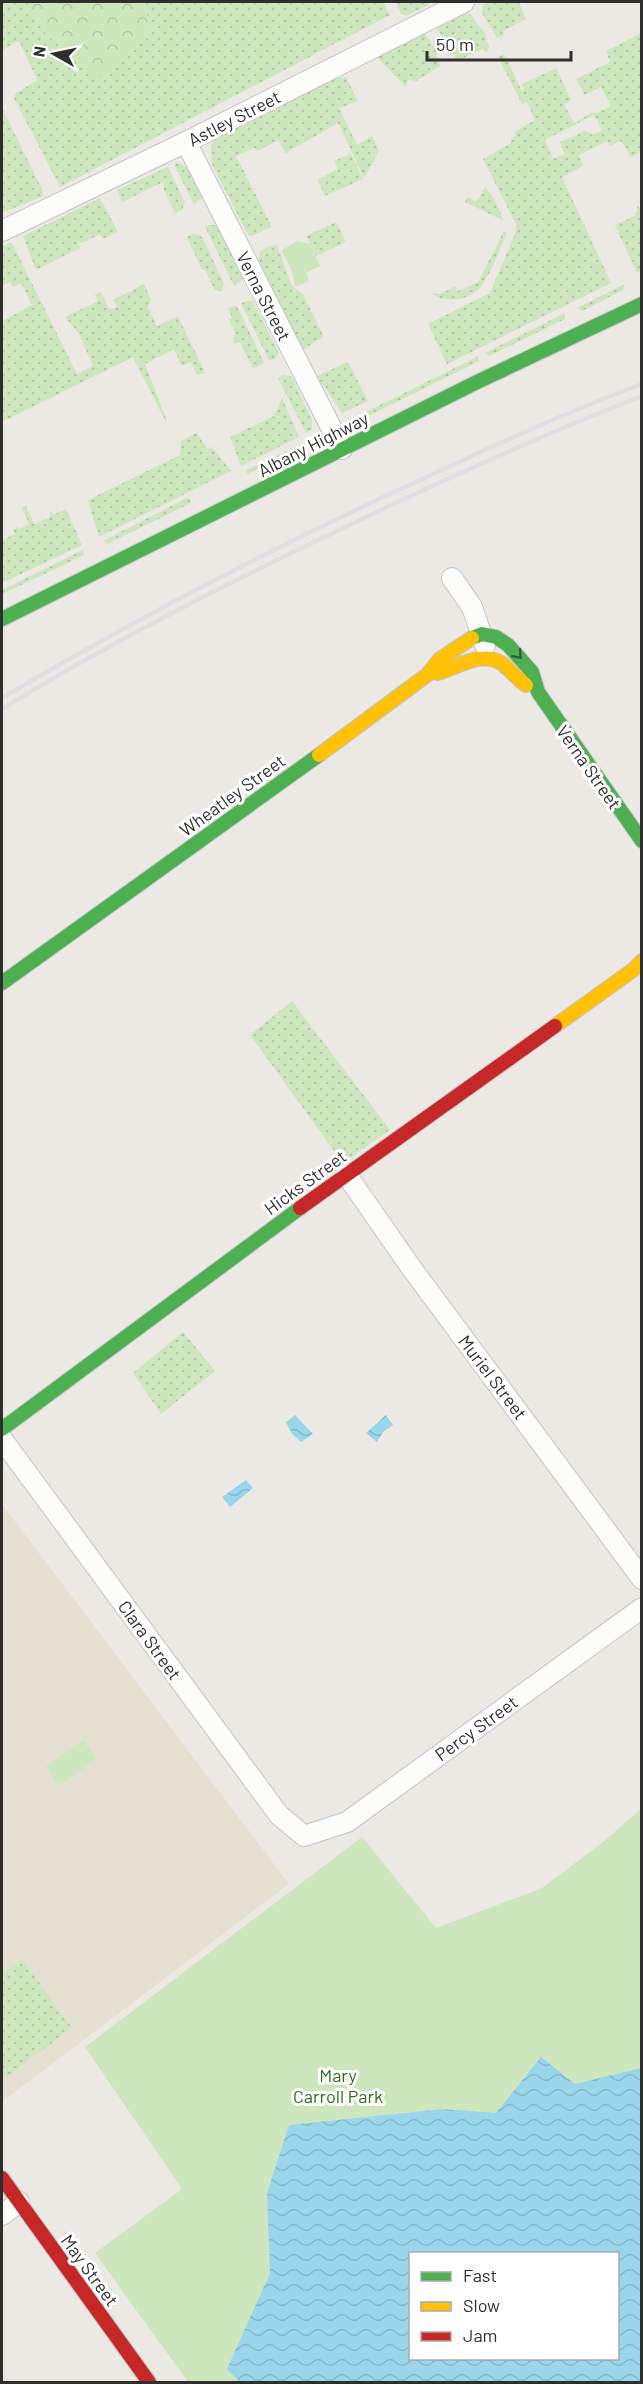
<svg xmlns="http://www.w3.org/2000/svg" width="643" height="2384" font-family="Barlow,sans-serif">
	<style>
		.education { fill: #e6e0d3 }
		.grass { fill: url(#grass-dots); fill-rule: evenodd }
		.forest { fill: url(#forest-crowns) }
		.park { fill: #cee6be; fill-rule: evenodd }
		.water { fill: url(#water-waves); fill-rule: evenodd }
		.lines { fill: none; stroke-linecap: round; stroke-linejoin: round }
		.street-casing { stroke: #c5c4c5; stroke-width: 22 }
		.fast-casing { stroke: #c5c4c5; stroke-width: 16 }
		.slow-casing { stroke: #c5c4c5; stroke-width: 16 }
		.jam-casing { stroke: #c5c4c5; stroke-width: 16 }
		.street { stroke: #fcfcfb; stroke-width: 20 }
		.fast { stroke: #4caf50; stroke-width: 14 }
		.slow { stroke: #ffc107; stroke-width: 14 }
		.jam { stroke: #c62828; stroke-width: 14 }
		.rail { stroke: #dfdfe1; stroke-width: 4.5 }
		.oneway { stroke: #385b3a }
		.labels { text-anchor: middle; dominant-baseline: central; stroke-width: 6; stroke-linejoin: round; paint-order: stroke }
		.street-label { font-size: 18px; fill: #2e2e2e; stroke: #fff }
		.park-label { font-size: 18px; fill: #2c6e1b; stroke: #fff }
	</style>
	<defs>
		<pattern id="grass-dots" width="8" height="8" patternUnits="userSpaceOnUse" patternTransform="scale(1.5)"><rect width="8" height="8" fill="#cee6be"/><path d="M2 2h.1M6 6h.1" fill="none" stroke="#b1c6a4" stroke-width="1.8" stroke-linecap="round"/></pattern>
		<pattern id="forest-crowns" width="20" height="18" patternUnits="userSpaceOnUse" patternTransform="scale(1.5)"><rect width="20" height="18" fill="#cee6be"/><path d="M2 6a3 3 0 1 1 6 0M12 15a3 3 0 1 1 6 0" fill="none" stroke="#b1c6a4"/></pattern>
		<pattern id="water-waves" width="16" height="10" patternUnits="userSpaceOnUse" patternTransform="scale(1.5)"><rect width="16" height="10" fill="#99d6ec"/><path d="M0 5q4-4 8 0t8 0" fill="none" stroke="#84b8cb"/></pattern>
	</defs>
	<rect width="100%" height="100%" fill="#ece8e4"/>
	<path class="education" d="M 2,1504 L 289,1884 L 2,2102 Z"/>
	<path class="grass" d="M 2,2 L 28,2 L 46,34 L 151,35 L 144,2 L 383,2 L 390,15 L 60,187 L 14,98 L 15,94 L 37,80 L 19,41 L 2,50 Z
		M 396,2 L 430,2 L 429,5 L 406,16 L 401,14 Z
		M 489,2 L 519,2 L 526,19 L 503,31 L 505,35 L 497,38 L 482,13 L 483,5 Z
		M 468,12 L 485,33 L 489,48 L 486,53 L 483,49 L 457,61 L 450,46 L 436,28 Z
		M 424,33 C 433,43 438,53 440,66 L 416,81 L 409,80 L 405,86 L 376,56 Z
		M 641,33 L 641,152 L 631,157 L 621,141 L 610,146 L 607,141 L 579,155 L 583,166 L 562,177 L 611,283 L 447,364 L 428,324 L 490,293 L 516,231 L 516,224 L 483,159 L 511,143 L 511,139 L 516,135 L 514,132 L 535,120 L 527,102 L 522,104 L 498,57 L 504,54 L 522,91 L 524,89 L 522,84 L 556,68 L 571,100 L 564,104 L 574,123 L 593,112 L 595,114 L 611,106 L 601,87 L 585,95 L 576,79 L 610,62 L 606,51 ZM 594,115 L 602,130 L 593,135 L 585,131 L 560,142 L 564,154 L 553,159 L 545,140 Z
		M 346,77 L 358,101 L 339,108 L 357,145 L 372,136 L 379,151 L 364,178 L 338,123 L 286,153 L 278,140 L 258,151 L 254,148 L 236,156 L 271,225 L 271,227 L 252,236 L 248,235 L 212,164 L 211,146 L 216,137 L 330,79 Z
		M 2,108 L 43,191 L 43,196 L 2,213 Z
		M 351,154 L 363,179 L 325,196 L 317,180 L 338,169 L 334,161 Z
		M 176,163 C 192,165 197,184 204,197 L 194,204 L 174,165 Z
		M 168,167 L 185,202 L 182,210 L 175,213 L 164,190 L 163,182 L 122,202 L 117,190 Z
		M 485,187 L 494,198 L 504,221 L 465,202 L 467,197 L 477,202 Z
		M 100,198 L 118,232 L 103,239 L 100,234 L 82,243 L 78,242 L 80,248 L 36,270 L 23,236 Z
		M 636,206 L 638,206 L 642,212 L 641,271 L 637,273 L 615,225 L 636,215 L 635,213 L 638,211 Z
		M 336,222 L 346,242 L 316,256 L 306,236 Z
		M 209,225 L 217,225 L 244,278 L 234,286 L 205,227 Z
		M 504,231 L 507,233 C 499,249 493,270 482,285 C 470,301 446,304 430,293 L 441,294 L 455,286 L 458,291 L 478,282 Z
		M 194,233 L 202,237 L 224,283 L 222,291 L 215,290 L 205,270 L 202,270 L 187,237 Z
		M 9,243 L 12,243 L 77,374 L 93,366 L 79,334 L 65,317 L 98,301 L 95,294 L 101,292 L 110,310 L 117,306 L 113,300 L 144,284 L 151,300 L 148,307 L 157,326 L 178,316 L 205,373 L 197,375 L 191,362 L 181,366 L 174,349 L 145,364 L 167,421 L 166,422 L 133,357 L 2,422 L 2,321 L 32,305 L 21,283 L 13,287 L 10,282 L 2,286 L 2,247 Z
		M 277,245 L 292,286 L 303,294 L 324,337 L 300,351 L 259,260 L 260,252 L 269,246 Z
		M 625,284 L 623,290 L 582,311 L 577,308 Z
		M 252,300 L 279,353 L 275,359 L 269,360 L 241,303 Z
		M 233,306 L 237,306 L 264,363 L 253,369 L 240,342 L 234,344 L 233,338 L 236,334 L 229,319 L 232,317 L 228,309 Z
		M 565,313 L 565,319 L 489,356 L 485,353 Z
		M 477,357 L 479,361 L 364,418 L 360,415 Z
		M 348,362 L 368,401 L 342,413 L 317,376 Z
		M 283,375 L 291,376 L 312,420 L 312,430 L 306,433 L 278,378 Z
		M 282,398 L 299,437 L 241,466 L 230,437 L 274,416 Z
		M 197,433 L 207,449 L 212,447 L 231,471 L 99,537 L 88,500 L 180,455 L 181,441 Z
		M 308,441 L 306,446 L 247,474 L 246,470 Z
		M 189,497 L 191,503 L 107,544 L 103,541 Z
		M 26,506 L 34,524 L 50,517 L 49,513 L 52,512 L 53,515 L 66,509 L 82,545 L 2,583 L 2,540 L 15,534 L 13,530 L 18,527 L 19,529 L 29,524 L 22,508 Z
		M 83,550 L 84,555 L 2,594 L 2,590 Z
		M 292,1001 L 390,1130 L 343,1163 L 250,1035 Z
		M 183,1332 L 215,1371 L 161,1414 L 133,1373 Z
		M 22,1959 L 72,2028 L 5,2078 L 2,2072 L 2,1974 Z"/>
	<path class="forest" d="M 28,2 L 144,2 L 151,35 L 96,78 L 46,34 Z"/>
	<path class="park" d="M 298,241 L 310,244 L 320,266 L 306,273 L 309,281 L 298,286 L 294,285 C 296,272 285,261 282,250 Z
		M 83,1740 L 97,1759 L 58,1786 L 46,1767 Z
		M 641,1809 L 641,2382 L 188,2382 L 95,2253 L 182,2189 L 85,2047 L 362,1837 L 436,1928 L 542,1888 L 603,1842 ZM 410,2254 L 618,2254 L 618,2358 L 410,2358 Z"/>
	<path class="water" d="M 295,1415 L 313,1434 L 301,1442 L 292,1434 L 286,1422 Z
		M 386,1415 L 393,1425 L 383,1432 L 377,1442 L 366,1433 Z
		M 246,1480 L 253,1488 L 230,1507 L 222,1497 Z
		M 541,2057 L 575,2084 L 641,2068 L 641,2382 L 240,2382 L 227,2369 L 270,2273 L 267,2193 L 289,2125 L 443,2109 L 496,2113 ZM 410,2254 L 618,2254 L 618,2358 L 410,2358 Z"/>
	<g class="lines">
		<defs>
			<path id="street" d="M 186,142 L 342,449
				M 2,231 L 186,142 L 464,2
				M 452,578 L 472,607 L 485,645
				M 346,1174 L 410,1266 L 642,1579
				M 2,1439 L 279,1815 L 304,1836 L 347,1822 L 642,1608
				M 2,2215 L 19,2202"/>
			<path id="fast" d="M 2,619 L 477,382 L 642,304
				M 472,638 L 482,634 L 496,637 L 508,645 L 532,672 L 538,692 L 642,841
				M 2,983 L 319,755
				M 2,1429 L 300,1208"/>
			<path id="slow" d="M 437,673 C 457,668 481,650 501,663 C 510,669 517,679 526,685
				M 319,755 L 427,675 L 440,659 L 472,638
				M 555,1026 L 633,970 L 642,961"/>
			<path id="jam" d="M 300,1208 L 555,1026
				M 2,2178 L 149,2382"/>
		</defs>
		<use href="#street" class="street-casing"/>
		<use href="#fast" class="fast-casing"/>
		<use href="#slow" class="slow-casing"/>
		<use href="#jam" class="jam-casing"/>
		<use href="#street" class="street"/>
		<use href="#fast" class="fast"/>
		<use href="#slow" class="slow"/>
		<use href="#jam" class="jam"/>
		<path class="rail" d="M 2,698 C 140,616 282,543 429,476 C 499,443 569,411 642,384
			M 2,709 C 101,648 205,595 310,544 C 419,491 529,440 642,396"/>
	</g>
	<defs><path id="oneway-chevron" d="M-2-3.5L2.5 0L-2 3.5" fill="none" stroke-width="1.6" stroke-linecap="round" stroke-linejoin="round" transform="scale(1.5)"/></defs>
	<use class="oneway" href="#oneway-chevron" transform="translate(518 655) rotate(49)"/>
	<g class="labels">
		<g class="street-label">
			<text transform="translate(234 118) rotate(-27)">Astley Street</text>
			<text transform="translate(264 296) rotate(63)">Verna Street</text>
			<text transform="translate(313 444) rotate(-27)">Albany Highway</text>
			<text transform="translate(589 767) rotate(55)">Verna Street</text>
			<text transform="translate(232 795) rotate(-36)">Wheatley Street</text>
			<text transform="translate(305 1182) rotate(-36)">Hicks Street</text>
			<text transform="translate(493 1377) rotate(53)">Muriel Street</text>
			<text transform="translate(150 1640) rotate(54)">Clara Street</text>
			<text transform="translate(476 1728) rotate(-36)">Percy Street</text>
			<text transform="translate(90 2270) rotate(54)">May Street</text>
		</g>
		<g class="park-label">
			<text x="338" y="2075">Mary<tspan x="338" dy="21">Carroll Park</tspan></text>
		</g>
	</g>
	<rect width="643" height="2384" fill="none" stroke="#2e2e2e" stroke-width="6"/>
	<rect x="409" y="2252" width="210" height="108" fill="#ffffff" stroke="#ababab" stroke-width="1.5"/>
	<rect x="421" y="2272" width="30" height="9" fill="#4caf50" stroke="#ababab" stroke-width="1.5"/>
	<text x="463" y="2282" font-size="18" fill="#2e2e2e">Fast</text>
	<rect x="421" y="2302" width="30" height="9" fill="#ffc107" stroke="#ababab" stroke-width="1.5"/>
	<text x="463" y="2312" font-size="18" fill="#2e2e2e">Slow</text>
	<rect x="421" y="2332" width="30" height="9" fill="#c62828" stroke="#ababab" stroke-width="1.5"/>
	<text x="463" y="2342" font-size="18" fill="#2e2e2e">Jam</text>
	<g transform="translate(54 54) rotate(279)" stroke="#ffffff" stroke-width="4.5" paint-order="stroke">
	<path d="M0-4.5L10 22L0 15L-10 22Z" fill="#2e2e2e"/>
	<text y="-9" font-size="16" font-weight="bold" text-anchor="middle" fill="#2e2e2e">N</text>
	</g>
	<path d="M427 51v9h144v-9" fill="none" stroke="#2e2e2e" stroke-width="3"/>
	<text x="436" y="51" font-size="18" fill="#2e2e2e" stroke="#ffffff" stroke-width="4.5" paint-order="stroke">50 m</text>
</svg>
